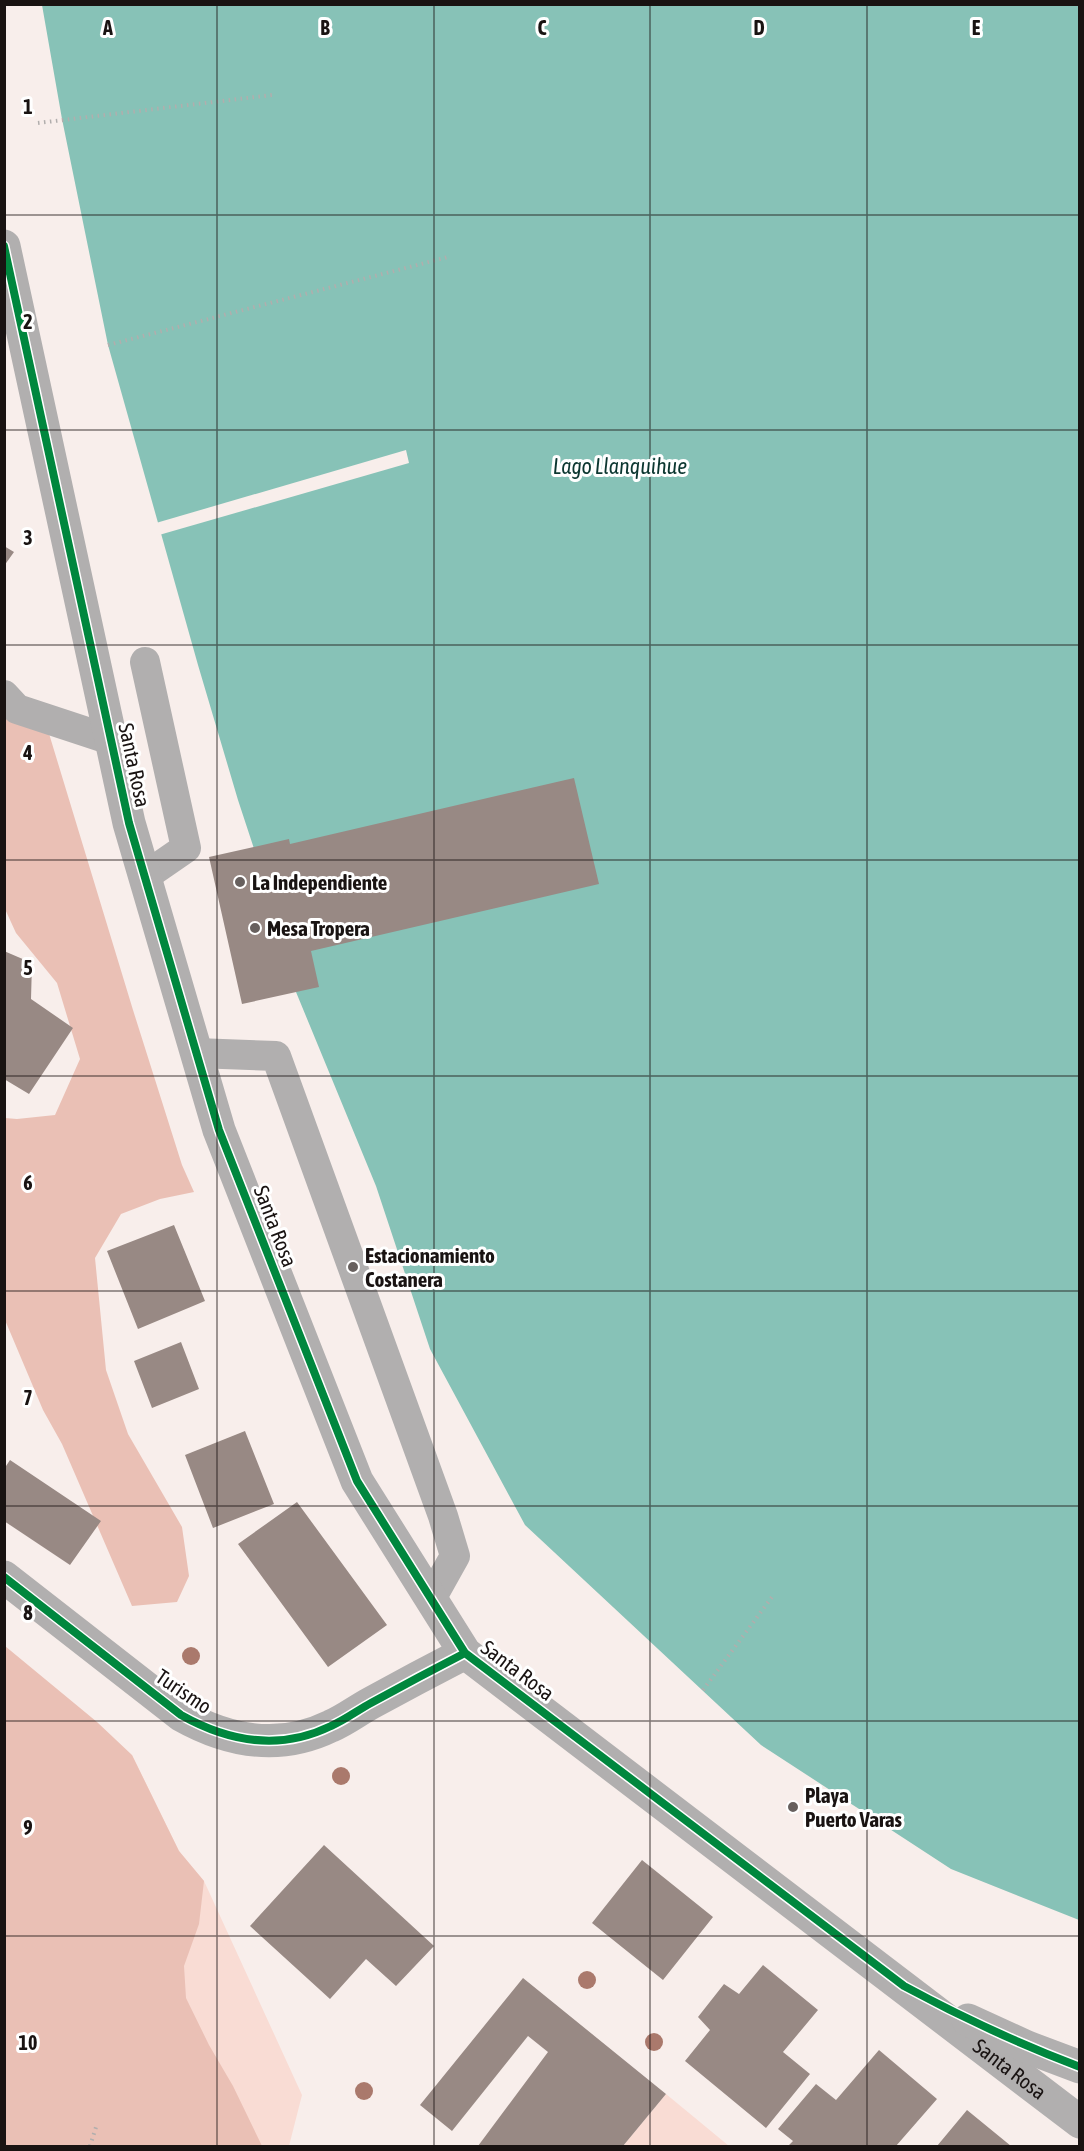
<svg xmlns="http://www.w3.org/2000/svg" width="1084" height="2151" font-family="'Asap Condensed',sans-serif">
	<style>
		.green { fill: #f9dcd4 }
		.forest { fill: #eac0b5 }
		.water { fill: #87c2b7 }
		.pier { fill: #f8eeeb }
		.building { fill: #988984 }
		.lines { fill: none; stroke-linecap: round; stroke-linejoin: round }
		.path { stroke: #b1aead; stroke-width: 4; stroke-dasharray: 1.5 4.5; stroke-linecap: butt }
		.service { stroke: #b1afaf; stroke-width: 30 }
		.minor { stroke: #b1afaf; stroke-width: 33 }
		.cycleway-casing { stroke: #fff; stroke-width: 11 }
		.cycleway { stroke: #00873e; stroke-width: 8 }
		.tree { fill: #aa796c }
		.grid { fill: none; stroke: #191312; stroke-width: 1.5; stroke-opacity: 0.55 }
		.poi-dot { fill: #67605e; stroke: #fff; stroke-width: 2 }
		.labels { text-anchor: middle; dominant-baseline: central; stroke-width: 6; stroke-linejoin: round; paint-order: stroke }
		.street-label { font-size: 21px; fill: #191312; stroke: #fff }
		.poi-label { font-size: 21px; font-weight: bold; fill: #191312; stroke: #fff; text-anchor: start }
		.water-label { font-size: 22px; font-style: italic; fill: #0c3731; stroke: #fff }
		.grid-label { font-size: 20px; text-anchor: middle; font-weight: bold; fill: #191312; stroke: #fff; stroke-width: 6; stroke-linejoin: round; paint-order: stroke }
	</style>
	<rect width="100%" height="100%" fill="#f8eeeb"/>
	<path class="green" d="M 132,1755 L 179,1851 L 204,1881 L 302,2095 L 289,2146 L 5,2146 Z
		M 666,2094 L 729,2146 L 623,2146 Z"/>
	<path class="forest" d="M 5,706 L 47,727 L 133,1010 L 182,1165 L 194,1192 L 160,1199 L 121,1214 L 95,1258 L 106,1370 L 128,1434 L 182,1527 L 189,1576 L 177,1602 L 132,1606 L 62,1444 L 43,1410 L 5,1320 L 5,1118 L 17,1119 L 55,1115 L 80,1059 L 57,983 L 16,933 L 5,909 Z
		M 5,1646 L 97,1722 L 132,1755 L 179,1851 L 204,1881 L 199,1924 L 184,1966 L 186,1998 L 209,2045 L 233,2086 L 262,2146 L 5,2146 Z"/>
	<path class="water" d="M 42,5 L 1079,5 L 1079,1920 L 951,1869 L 761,1745 L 525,1525 L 430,1349 L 376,1186 L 296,992 L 286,946 L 238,800 L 198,665 L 108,345 L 62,119 Z"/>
	<path class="pier" d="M 406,450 L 409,463 L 159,535 L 156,523 Z"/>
	<path class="building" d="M 4,546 L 14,552 L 4,566 Z
		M 574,778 L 599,884 L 311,951 L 319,987 L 242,1004 L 209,857 L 289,839 L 290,844 Z
		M 4,951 L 32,963 L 31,999 L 73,1028 L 29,1094 L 4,1079 Z
		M 174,1225 L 205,1301 L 138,1329 L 107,1251 Z
		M 181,1342 L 199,1389 L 152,1408 L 134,1361 Z
		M 245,1431 L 274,1504 L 213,1528 L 185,1455 Z
		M 10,1460 L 101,1521 L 70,1565 L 4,1521 L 4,1469 Z
		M 297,1502 L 387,1625 L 328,1667 L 238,1544 Z
		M 324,1845 L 434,1946 L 396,1986 L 366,1959 L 330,1999 L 250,1926 Z
		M 642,1860 L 713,1917 L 663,1980 L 592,1923 Z
		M 763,1965 L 818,2010 L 783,2052 L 810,2074 L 766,2128 L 685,2061 L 710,2030 L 698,2017 L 724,1984 L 739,1994 Z
		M 523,1978 L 666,2094 L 623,2146 L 478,2146 L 548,2052 L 528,2036 L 452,2131 L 420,2105 Z
		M 879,2050 L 937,2099 L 896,2146 L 788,2146 L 793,2141 L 778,2129 L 816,2084 L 836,2100 Z
		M 967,2110 L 1011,2146 L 937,2146 Z"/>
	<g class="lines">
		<path class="path" d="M 38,123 L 272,95
			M 108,345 L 448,257
			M 703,1690 L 772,1597
			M 90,2146 L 97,2124"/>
		<path class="service" d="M 4,695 L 17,709 L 111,740
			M 144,877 L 186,848 L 145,662
			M 196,1053 L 276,1056 L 443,1516 L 455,1556 L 431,1599"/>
		<g class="minor">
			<path id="s1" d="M 4,246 L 129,823 L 219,1130 L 357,1481 L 465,1653 L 1080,2122"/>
			<path d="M 4,1577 L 181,1715 C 229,1742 280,1751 331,1726 C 345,1720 358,1710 371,1703 C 402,1686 434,1669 465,1653"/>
			<path d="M 968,2020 L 1027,2047 L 1080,2067"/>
		</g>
		<defs>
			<path id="cycleway" d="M 4,246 L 129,823 L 219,1130 L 357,1481 L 465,1653 L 904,1986 C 963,2018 1017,2043 1080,2067
				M 4,1577 L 181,1715 C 229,1742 280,1751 331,1726 C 345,1720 358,1710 371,1703 C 402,1686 434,1669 465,1653"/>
		</defs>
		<use href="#cycleway" class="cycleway-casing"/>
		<use href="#cycleway" class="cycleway"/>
	</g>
	<g class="tree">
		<circle cx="191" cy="1656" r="9"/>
		<circle cx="341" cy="1776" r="9"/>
		<circle cx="587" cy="1980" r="9"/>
		<circle cx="654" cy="2042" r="9"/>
		<circle cx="364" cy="2091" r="9"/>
	</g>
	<path class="grid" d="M 217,4 L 217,2146M 434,4 L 434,2146M 650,4 L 650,2146M 867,4 L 867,2146M 4,215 L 1080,215M 4,430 L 1080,430M 4,645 L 1080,645M 4,860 L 1080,860M 4,1076 L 1080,1076M 4,1291 L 1080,1291M 4,1506 L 1080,1506M 4,1721 L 1080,1721M 4,1936 L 1080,1936"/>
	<g class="poi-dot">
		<circle cx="240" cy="882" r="6"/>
		<circle cx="255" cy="928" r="6"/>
		<circle cx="353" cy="1267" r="6"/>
		<circle cx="793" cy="1807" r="6"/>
	</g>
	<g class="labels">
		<g class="street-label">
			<text transform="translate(135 765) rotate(78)">Santa Rosa</text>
			<text transform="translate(276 1226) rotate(69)">Santa Rosa</text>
			<text transform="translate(518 1670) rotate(37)">Santa Rosa</text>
			<text transform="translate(184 1691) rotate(34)">Turismo</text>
			<text stroke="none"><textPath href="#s1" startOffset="2176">Santa Rosa</textPath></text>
		</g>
		<g class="poi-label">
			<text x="252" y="882">La Independiente</text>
			<text x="267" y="928">Mesa Tropera</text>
			<text x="365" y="1255">Estacionamiento<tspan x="365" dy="24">Costanera</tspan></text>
			<text x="805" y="1795">Playa<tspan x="805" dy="24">Puerto Varas</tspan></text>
		</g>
		<g class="water-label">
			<text x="620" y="466">Lago Llanquihue</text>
		</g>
	</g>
	<g class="grid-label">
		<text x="108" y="35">A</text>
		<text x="325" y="35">B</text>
		<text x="542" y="35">C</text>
		<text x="759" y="35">D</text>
		<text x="976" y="35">E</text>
		<text x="28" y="114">1</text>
		<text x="28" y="329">2</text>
		<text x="28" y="545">3</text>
		<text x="28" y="760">4</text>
		<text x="28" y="975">5</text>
		<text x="28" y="1190">6</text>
		<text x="28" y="1405">7</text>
		<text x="28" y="1620">8</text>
		<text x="28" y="1835">9</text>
		<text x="28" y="2050">10</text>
	</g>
	<rect width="1084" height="2151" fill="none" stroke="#191312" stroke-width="12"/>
</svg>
